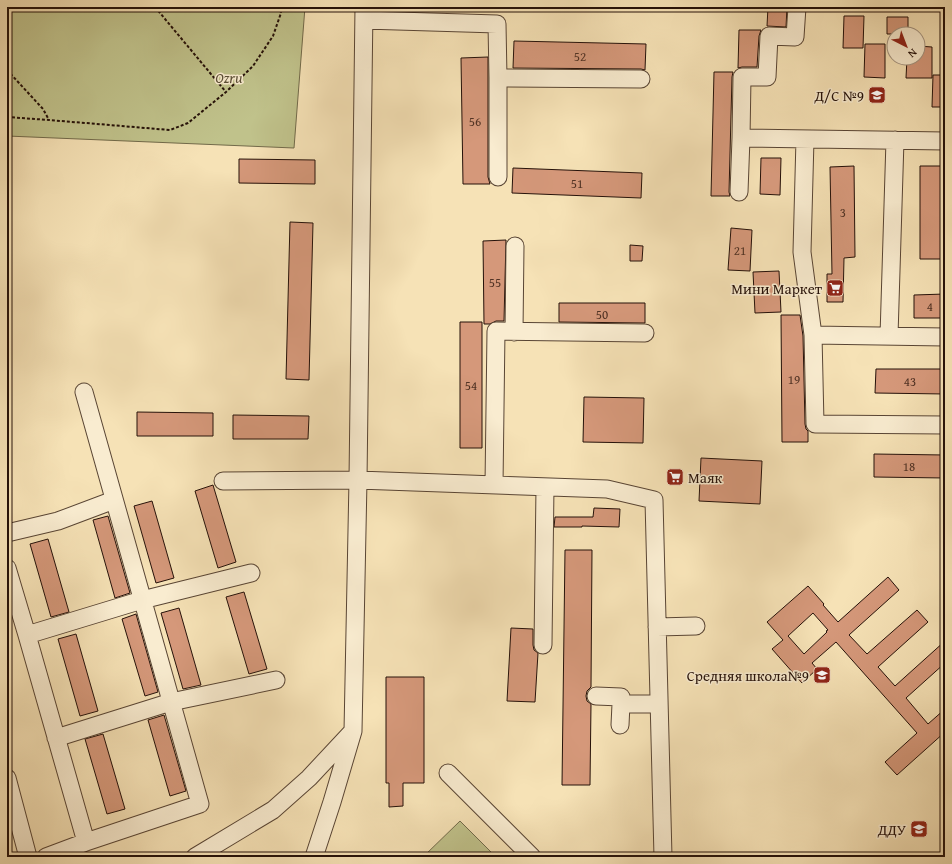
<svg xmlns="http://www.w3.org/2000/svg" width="952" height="864" font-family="'Gentium Book Plus',serif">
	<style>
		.green { fill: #c0c28b; stroke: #726a4a }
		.building { fill: #d5987a; stroke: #251109; fill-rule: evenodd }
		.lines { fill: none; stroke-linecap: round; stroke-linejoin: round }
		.minor-casing { stroke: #594534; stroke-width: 19 }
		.path { stroke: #251109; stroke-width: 2; stroke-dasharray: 3 2; stroke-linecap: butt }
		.minor { stroke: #f9ecd0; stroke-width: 17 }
		.labels { text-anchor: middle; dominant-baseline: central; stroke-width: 3; stroke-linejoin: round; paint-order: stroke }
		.number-label { font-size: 13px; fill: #513325 }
		.park-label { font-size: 15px; font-style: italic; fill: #5b4f36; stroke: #f9ecd0 }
		.poi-label { font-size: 15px; fill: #251109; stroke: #f9ecd0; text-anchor: end }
	</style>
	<rect width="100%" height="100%" fill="#f6e2b6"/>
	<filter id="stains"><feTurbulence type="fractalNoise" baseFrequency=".005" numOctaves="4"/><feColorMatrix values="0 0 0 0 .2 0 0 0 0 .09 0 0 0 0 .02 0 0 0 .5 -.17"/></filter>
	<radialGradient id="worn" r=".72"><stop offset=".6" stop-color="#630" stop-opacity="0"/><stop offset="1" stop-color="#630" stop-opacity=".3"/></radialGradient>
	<path class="green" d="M 7,7 L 305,7 L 294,148 L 7,136 Z
		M 460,821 L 496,857 L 423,857 Z"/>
	<path class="building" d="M 768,7 L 787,7 L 786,27 L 767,26 Z
		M 844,16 L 864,16 L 863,48 L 843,48 Z
		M 887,17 L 908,17 L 908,34 L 887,34 Z
		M 739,30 L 761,30 L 759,36 L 757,67 L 742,67 L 738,68 Z
		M 514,41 L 646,44 L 645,70 L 641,69 L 513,68 Z
		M 865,44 L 885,44 L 885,78 L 864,77 Z
		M 918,46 L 932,47 L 932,78 L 906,78 L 907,58 L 918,58 Z
		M 488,57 L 488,177 L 490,184 L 463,184 L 461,58 Z
		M 714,72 L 733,72 L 732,77 L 729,192 L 730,196 L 711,196 Z
		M 933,75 L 945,75 L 945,107 L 932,107 Z
		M 761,158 L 781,158 L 780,195 L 760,194 Z
		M 239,159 L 315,160 L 315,184 L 239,183 Z
		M 854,166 L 855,257 L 844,258 L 843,302 L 827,302 L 827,274 L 832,274 L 830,167 Z
		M 920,166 L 944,166 L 944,259 L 920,259 Z
		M 513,168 L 642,173 L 641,198 L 512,193 Z
		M 290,222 L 313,223 L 309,380 L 286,379 Z
		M 731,228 L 752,230 L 750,271 L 728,270 Z
		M 506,240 L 504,321 L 496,321 L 490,324 L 484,324 L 483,241 Z
		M 630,245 L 643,246 L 642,261 L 630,261 Z
		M 779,271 L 781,312 L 755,313 L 753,272 Z
		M 945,294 L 945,318 L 914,318 L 914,295 Z
		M 559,303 L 645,303 L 645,323 L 559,322 Z
		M 781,315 L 800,315 L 803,336 L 805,424 L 806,429 L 808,431 L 808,442 L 782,442 Z
		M 460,322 L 482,322 L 482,448 L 460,448 Z
		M 876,369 L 945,369 L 945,394 L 875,393 Z
		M 584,397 L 644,398 L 643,443 L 583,442 Z
		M 137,412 L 213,413 L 213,436 L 137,436 Z
		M 233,415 L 309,416 L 308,439 L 233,439 Z
		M 874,454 L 945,455 L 945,478 L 874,477 Z
		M 701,458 L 762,461 L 760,504 L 699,501 Z
		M 213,485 L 236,562 L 218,568 L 195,491 Z
		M 152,501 L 174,578 L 156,583 L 134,506 Z
		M 594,508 L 620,509 L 619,527 L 582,526 L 582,527 L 554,527 L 555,517 L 593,517 Z
		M 108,516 L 130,593 L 115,598 L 93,520 Z
		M 48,539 L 69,612 L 51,617 L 30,544 Z
		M 565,550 L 592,550 L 591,687 L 587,691 L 586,696 L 587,701 L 591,704 L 590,785 L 562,785 Z
		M 888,577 L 899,590 L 849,635 L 867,654 L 917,610 L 928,622 L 878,667 L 895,686 L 945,641 L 945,663 L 906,698 L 928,724 L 945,709 L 945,732 L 897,775 L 885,762 L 917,733 L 836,642 L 812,663 L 817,669 L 802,683 L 772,649 L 783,640 L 767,622 L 808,586 L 824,604 L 823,605 L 838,622 ZM 813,613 L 828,630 L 826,631 L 827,632 L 804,654 L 788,636 Z
		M 244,592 L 267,669 L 249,674 L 226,597 Z
		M 179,608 L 201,685 L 183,689 L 161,613 Z
		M 136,614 L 158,692 L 145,696 L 122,619 Z
		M 511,628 L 533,629 L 533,645 L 534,650 L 538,653 L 535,702 L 507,701 Z
		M 76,634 L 98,711 L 80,716 L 58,639 Z
		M 386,677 L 424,677 L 424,783 L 403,783 L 403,806 L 389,807 L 389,783 L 386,783 Z
		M 164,715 L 186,791 L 170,796 L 148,720 Z
		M 103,734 L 125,809 L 107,814 L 85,739 Z"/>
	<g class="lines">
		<defs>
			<path id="minor" d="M 364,20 L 497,24 L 498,78
				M 741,138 L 742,77 L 767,77 L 769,36 L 795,37 L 797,7
				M 805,139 L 802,252 L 813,335 L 815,424 L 945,425
				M 498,177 L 498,78 L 641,79
				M 739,192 L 741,138 L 945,141
				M 514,332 L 515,246
				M 813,335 L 945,337
				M 889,336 L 895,140
				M 223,481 L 358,480 L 607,489 L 654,500 L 663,857
				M 494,485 L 496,331 L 645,333
				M 7,533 L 58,521 L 114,500
				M 7,568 L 27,635 L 86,842
				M 657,627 L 696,626
				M 27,635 L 142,600 L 251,573
				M 543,645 L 545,487
				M 596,696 L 621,697 L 621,704
				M 620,725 L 621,704 L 659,704
				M 56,738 L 171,702 L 276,680
				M 448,773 L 532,857
				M 7,778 L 28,857
				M 46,857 L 86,842 L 200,804 L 84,392
				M 195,857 L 273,810 L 309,778 L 351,733
				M 314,857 L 332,802 L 353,731 L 358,480 L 364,7"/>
		</defs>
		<use href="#minor" class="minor-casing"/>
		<path class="path" d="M 155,7 L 226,92
			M 278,7 L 280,12
			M 7,70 L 43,109 L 49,120
			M 7,117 L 49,120 L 170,130 L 188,123 L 226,92 L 253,66 L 273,36 L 281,13 L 281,7"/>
		<use href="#minor" class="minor"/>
	</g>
	<defs>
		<symbol id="school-square" viewBox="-11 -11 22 22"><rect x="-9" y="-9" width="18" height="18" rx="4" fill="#8f2418" stroke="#f9ecd0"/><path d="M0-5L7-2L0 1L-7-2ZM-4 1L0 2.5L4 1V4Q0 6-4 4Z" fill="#fff"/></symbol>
		<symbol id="supermarket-square" viewBox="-11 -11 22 22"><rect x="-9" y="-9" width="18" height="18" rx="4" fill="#8f2418" stroke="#f9ecd0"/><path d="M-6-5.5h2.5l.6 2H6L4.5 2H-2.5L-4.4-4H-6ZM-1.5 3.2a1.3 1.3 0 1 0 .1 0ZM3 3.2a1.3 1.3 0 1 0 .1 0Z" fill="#fff"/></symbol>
	</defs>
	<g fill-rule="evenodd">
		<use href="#school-square" x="867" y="85" width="20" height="20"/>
		<use href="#supermarket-square" x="825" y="278" width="20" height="20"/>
		<use href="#supermarket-square" x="665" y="467" width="20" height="20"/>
		<use href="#school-square" x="812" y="665" width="20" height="20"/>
		<use href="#school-square" x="909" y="819" width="20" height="20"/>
	</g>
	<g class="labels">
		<g class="number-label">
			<text x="580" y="56">52</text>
			<text x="475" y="121">56</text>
			<text x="577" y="183">51</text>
			<text x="843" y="212">3</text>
			<text x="740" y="250">21</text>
			<text x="495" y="282">55</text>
			<text x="930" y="306">4</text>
			<text x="602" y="314">50</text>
			<text x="794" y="379">19</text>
			<text x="910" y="381">43</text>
			<text x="471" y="385">54</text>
			<text x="909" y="466">18</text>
		</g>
		<g class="park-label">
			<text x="229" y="77">Ozru</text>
		</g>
		<g class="poi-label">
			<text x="864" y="95">Д/С №9</text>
			<text x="822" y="288">Мини Маркет</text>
			<text x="688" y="477" text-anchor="start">Маяк</text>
			<text x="809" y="675">Средняя школа№9</text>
			<text x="906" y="829">ДДУ</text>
		</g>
	</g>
	<rect width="952" height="864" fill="none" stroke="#f6e2b6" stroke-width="24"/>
	<rect x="8" y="8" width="936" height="848" fill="none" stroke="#251109" stroke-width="2"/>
	<rect x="12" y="12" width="928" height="840" fill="none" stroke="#251109"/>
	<g transform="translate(906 46) rotate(138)"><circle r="19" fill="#f9ecd0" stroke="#a49480"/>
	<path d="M0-3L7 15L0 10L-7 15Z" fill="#8f2418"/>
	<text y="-6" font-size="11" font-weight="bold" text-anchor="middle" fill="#251109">N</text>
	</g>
	<rect width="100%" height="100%" filter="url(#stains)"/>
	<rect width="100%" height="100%" fill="url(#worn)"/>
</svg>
